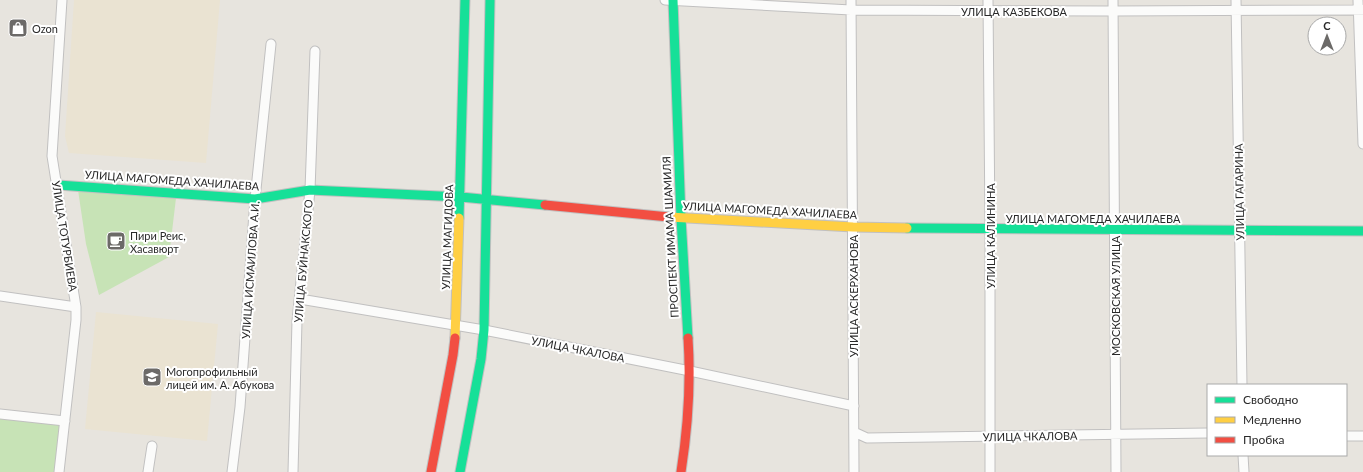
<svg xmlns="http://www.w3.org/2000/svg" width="1363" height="472" font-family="Lato,sans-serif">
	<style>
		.education { fill: #eae3d2 }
		.green { fill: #c7e3b6 }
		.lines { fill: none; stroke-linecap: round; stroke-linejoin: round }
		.street-casing { stroke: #c1c0c0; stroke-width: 11 }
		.fast-casing { stroke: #c1c0c0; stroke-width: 11 }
		.slow-casing { stroke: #c1c0c0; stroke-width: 11 }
		.jam-casing { stroke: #c1c0c0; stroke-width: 11 }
		.street { stroke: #fbfbfa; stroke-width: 9 }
		.fast { stroke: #16e098; stroke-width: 9 }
		.slow { stroke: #ffcf43; stroke-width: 9 }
		.jam { stroke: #f24e42; stroke-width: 9 }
		.labels { text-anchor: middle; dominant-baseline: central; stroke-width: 4; stroke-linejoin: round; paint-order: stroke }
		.street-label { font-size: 11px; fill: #292929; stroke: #fff }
		.poi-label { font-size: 11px; fill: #292929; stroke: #fff; text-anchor: start }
	</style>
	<rect width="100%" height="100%" fill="#e7e4de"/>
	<path class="education" d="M 74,0 L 220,0 L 206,163 L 69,153 L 65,136 Z
		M 96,312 L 218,324 L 207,441 L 85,429 Z"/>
	<path class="green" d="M 78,190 L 176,198 L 169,257 L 99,295 L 86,244 Z
		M 0,418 L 60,425 L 55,472 L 0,472 Z"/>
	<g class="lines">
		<defs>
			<path id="street" d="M 665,0 L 851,10 L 1113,11 L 1363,10
				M 851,0 L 854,472
				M 988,0 L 990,229 L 990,472
				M 1113,0 L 1116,472
				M 1236,0 L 1242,385
				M 1358,0 L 1363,144
				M 0,296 L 76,307
				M 300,299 L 484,330 L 690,371 L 854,406
				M 0,414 L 65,421
				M 854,432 L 867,438 L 1208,433
				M 1346,436 L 1363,436
				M 1243,455 L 1244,472
				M 59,472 L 76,320 L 76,307 L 52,156 L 62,0
				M 148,472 L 152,446
				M 232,472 L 240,407 L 255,199 L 271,44
				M 293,472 L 297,321 L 310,190 L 315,51"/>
			<path id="fast" d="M 673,0 L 681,218 L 688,338
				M 58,185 L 255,199 L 310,190 L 461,197 L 545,205
				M 459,218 L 465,0
				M 907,228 L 1363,231
				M 460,472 L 481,359 L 484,330 L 490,0"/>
			<path id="slow" d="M 669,217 L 853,227 L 907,228
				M 455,338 L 459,218"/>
			<path id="jam" d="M 545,205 L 669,217
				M 431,472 L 453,355 L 455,338
				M 681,472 C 688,427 691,383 688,338"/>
		</defs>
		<use href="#street" class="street-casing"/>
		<use href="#fast" class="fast-casing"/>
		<use href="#slow" class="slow-casing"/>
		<use href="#jam" class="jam-casing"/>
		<use href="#street" class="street"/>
		<use href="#fast" class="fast"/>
		<use href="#slow" class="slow"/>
		<use href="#jam" class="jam"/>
	</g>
	<defs>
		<symbol id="shop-square" viewBox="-11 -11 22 22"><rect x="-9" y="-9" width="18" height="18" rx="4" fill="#6c6a68" stroke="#fff"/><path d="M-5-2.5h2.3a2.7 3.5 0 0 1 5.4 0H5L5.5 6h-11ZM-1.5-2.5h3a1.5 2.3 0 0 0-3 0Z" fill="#fff"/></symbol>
		<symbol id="cafe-square" viewBox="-11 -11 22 22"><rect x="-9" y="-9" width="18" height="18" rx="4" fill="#6c6a68" stroke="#fff"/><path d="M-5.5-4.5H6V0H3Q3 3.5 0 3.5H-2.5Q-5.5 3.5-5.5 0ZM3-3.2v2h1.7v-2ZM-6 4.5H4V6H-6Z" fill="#fff"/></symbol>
		<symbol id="school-square" viewBox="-11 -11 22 22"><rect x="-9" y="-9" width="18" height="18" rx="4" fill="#6c6a68" stroke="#fff"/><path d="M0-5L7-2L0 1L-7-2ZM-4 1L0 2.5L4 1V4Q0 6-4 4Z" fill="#fff"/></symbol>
	</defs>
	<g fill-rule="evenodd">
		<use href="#shop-square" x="7" y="17" width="22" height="22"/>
		<use href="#cafe-square" x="105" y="230" width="22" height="22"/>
		<use href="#school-square" x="141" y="366" width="22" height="22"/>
	</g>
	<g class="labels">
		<g class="street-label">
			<text x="1014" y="11">УЛИЦА КАЗБЕКОВА</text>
			<text transform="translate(172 180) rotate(4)">УЛИЦА МАГОМЕДА ХАЧИЛАЕВА</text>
			<text transform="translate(1239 192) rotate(-91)">УЛИЦА ГАГАРИНА</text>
			<text transform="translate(770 210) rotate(3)">УЛИЦА МАГОМЕДА ХАЧИЛАЕВА</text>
			<text x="1093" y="218">УЛИЦА МАГОМЕДА ХАЧИЛАЕВА</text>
			<text transform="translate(65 236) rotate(81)">УЛИЦА ТОТУРБИЕВА</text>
			<text transform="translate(990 236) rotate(-90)">УЛИЦА КАЛИНИНА</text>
			<text transform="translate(447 237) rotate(-88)">УЛИЦА МАГИДОВА</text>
			<text transform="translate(670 237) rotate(-93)">ПРОСПЕКТ ИМАМА ШАМИЛЯ</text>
			<text transform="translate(303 261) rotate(-85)">УЛИЦА БУЙНАКСКОГО</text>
			<text transform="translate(250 270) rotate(-86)">УЛИЦА ИСМАИЛОВА А.И.</text>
			<text transform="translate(853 296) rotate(-90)">УЛИЦА АСКЕРХАНОВА</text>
			<text transform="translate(1115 296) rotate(-90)">МОСКОВСКАЯ УЛИЦА</text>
			<text transform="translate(578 349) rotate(11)">УЛИЦА ЧКАЛОВА</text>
			<text transform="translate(1030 436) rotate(-1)">УЛИЦА ЧКАЛОВА</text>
		</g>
		<g class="poi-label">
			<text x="32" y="28">Ozon</text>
			<text x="130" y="235">Пири Реис,<tspan x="130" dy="13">Хасавюрт</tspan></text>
			<text x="166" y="371">Могопрофильный<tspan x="166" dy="13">лицей им. А. Абукова</tspan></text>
		</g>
	</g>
	<rect x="1207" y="384" width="140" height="72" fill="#ffffff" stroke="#a9a9a9"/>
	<rect x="1215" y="397" width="20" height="6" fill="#16e098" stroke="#a9a9a9"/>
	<text x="1243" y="404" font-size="12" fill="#292929">Свободно</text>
	<rect x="1215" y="417" width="20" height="6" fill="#ffcf43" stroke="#a9a9a9"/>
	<text x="1243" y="424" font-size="12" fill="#292929">Медленно</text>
	<rect x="1215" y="437" width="20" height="6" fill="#f24e42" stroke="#a9a9a9"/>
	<text x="1243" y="444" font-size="12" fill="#292929">Пробка</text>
	<g transform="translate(1327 36)"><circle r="19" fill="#ffffff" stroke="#a9a9a9"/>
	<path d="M0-3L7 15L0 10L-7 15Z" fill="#6c6a68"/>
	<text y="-6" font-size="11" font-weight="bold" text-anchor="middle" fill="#292929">С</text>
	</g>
</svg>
